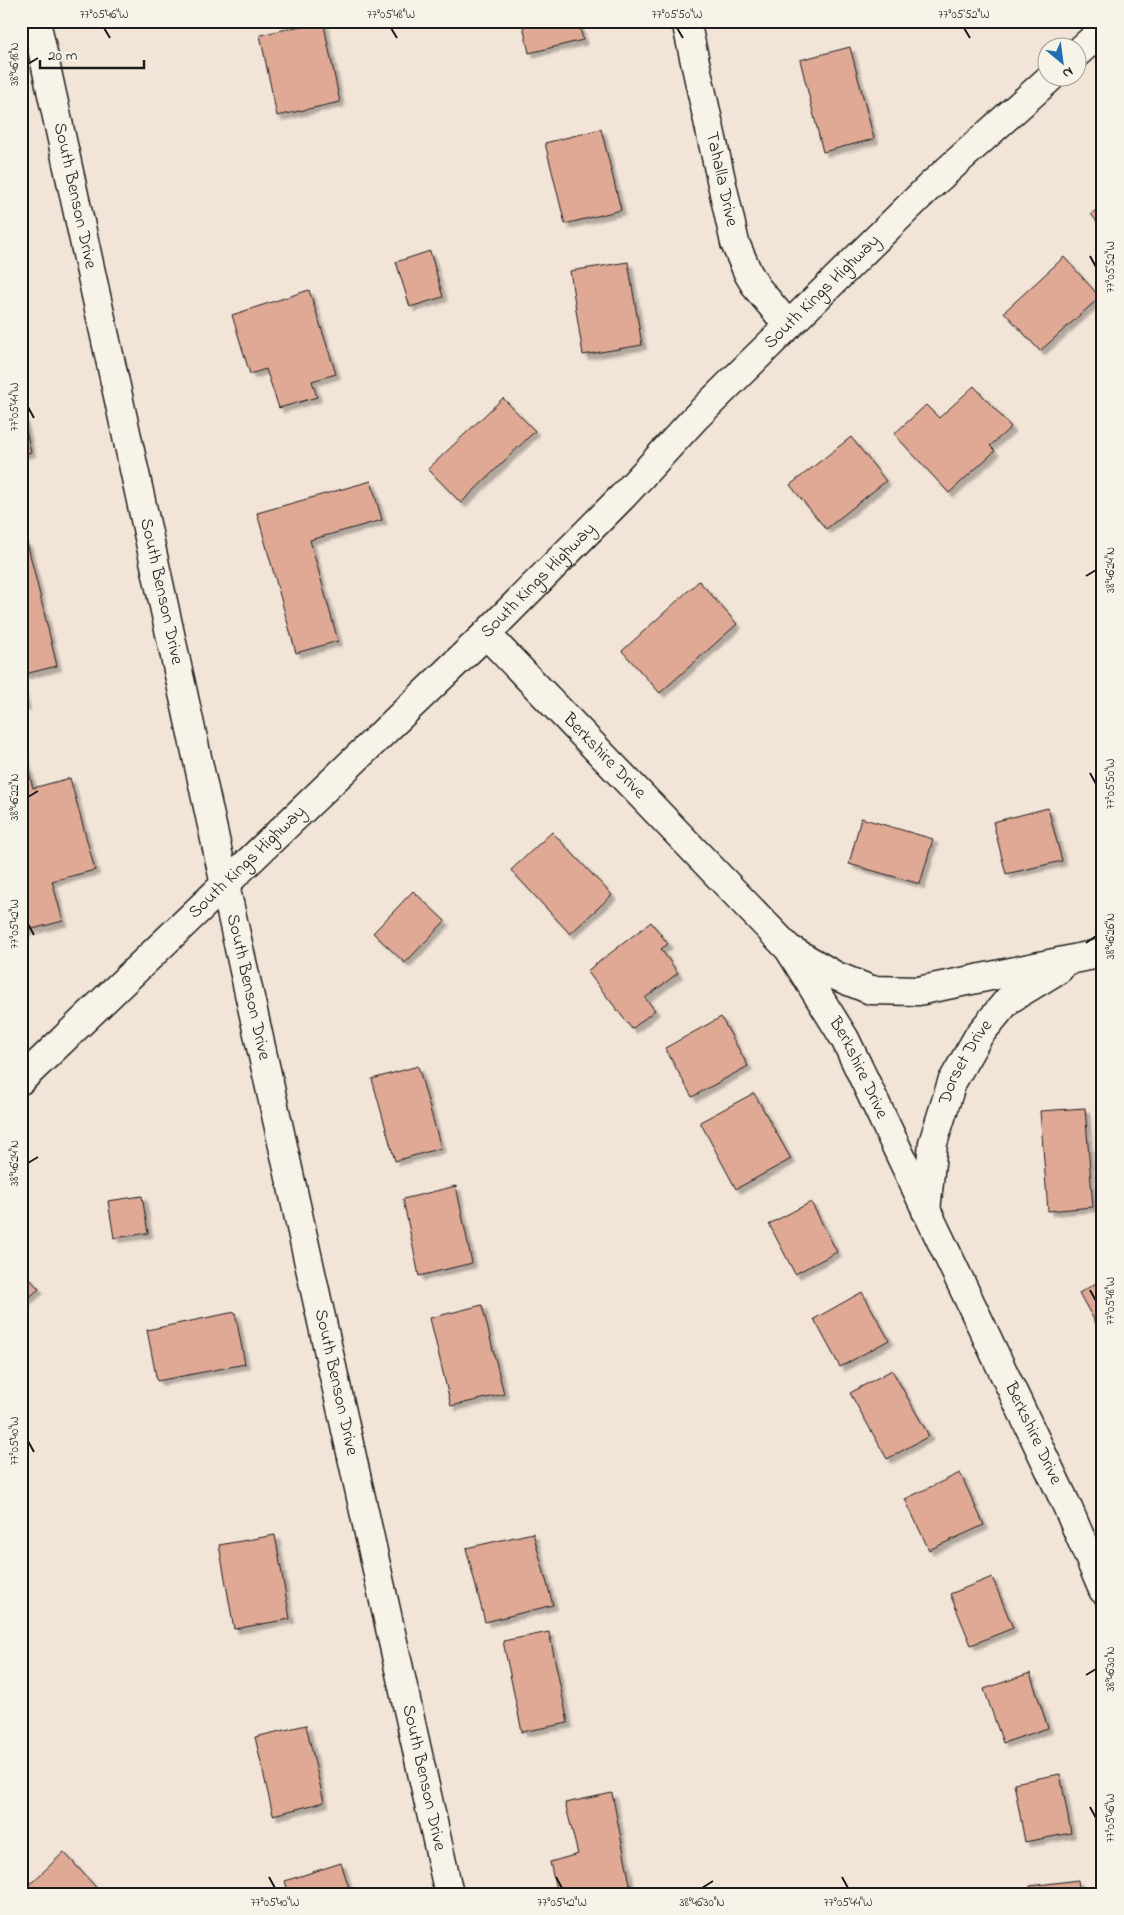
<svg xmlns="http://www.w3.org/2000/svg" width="1124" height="1915" font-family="'Indie Flower',sans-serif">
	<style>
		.building { fill: #dfa995; stroke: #1c1c1c; filter: url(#shadow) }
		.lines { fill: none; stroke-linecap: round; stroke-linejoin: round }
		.minor-casing { stroke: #1c1c1c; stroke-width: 31 }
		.secondary-casing { stroke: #1c1c1c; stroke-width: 31 }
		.minor { stroke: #f7f3e8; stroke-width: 28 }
		.secondary { stroke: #f7f3e8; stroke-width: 28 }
		.ticks { fill: none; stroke: #1c1c1c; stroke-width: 2 }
		.labels { text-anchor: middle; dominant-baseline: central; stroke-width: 5; stroke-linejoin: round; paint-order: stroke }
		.street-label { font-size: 18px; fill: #1c1c1c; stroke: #f7f3e8 }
		.neatline { fill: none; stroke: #1c1c1c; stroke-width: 2 }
		.ticks-label { font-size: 12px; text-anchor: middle; fill: #1c1c1c }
	</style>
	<defs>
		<filter id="shadow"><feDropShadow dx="4.5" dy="4.5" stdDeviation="1" flood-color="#0004"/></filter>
	</defs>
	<rect width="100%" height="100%" fill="#f2e4d7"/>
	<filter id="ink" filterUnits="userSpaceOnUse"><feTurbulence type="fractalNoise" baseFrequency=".02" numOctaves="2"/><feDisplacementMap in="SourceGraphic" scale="10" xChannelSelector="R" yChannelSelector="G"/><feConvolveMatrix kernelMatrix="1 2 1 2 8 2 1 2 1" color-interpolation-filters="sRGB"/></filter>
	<g filter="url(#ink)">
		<path class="building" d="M 323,21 L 340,102 L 277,116 L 260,35 Z
			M 522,21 L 578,21 L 583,40 L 529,53 Z
			M 850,47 L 874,139 L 823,152 L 800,60 Z
			M 601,129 L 621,210 L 565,224 L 545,143 Z
			M 1103,205 L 1103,229 L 1091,214 Z
			M 430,251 L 443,297 L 410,307 L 396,262 Z
			M 1064,257 L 1100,297 L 1040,351 L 1004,312 Z
			M 628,262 L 642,345 L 583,355 L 570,271 Z
			M 309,290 L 336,374 L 312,381 L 317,397 L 279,408 L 266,369 L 250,374 L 232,315 Z
			M 974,386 L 1011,427 L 990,446 L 995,451 L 949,493 L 894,434 L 926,405 L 939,418 Z
			M 503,398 L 535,431 L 461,503 L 428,469 Z
			M 21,409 L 31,452 L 21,454 Z
			M 851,437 L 886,481 L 826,529 L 790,485 Z
			M 371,481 L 382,520 L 310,540 L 338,641 L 296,653 L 257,513 Z
			M 27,542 L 57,666 L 21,675 L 21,544 Z
			M 699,581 L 737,624 L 660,693 L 622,651 Z
			M 21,686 L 26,705 L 21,707 Z
			M 22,746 L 33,788 L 70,778 L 95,870 L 52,881 L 63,921 L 21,932 Z
			M 1048,808 L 1062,861 L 1006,874 L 993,822 Z
			M 861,818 L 933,839 L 920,884 L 849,864 Z
			M 552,832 L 612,895 L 570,934 L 511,870 Z
			M 413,891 L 445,921 L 405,963 L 373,933 Z
			M 651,922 L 668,944 L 661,949 L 678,973 L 645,998 L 655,1010 L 632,1029 L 587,971 Z
			M 721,1017 L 748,1066 L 692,1097 L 665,1048 Z
			M 418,1066 L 441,1148 L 395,1161 L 372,1079 Z
			M 754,1093 L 791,1159 L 736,1189 L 700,1122 Z
			M 1085,1108 L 1093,1207 L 1048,1211 L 1040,1111 Z
			M 456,1186 L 472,1263 L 419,1276 L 403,1199 Z
			M 142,1196 L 148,1233 L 114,1238 L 108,1201 Z
			M 811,1202 L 837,1252 L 795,1274 L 769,1224 Z
			M 21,1269 L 39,1289 L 21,1304 Z
			M 1103,1279 L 1103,1336 L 1079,1293 Z
			M 862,1292 L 889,1340 L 840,1367 L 814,1319 Z
			M 482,1305 L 504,1394 L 451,1406 L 430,1318 Z
			M 235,1312 L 245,1364 L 157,1381 L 147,1330 Z
			M 892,1370 L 929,1436 L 887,1459 L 850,1393 Z
			M 960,1473 L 984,1525 L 929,1550 L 905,1499 Z
			M 533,1533 L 553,1605 L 485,1622 L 466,1548 Z
			M 275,1535 L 290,1619 L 234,1629 L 219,1545 Z
			M 992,1577 L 1013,1628 L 971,1645 L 950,1594 Z
			M 549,1632 L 568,1723 L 522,1732 L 503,1641 Z
			M 1030,1673 L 1048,1728 L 1003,1743 L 984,1689 Z
			M 306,1725 L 324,1802 L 273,1815 L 255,1737 Z
			M 1060,1774 L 1071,1833 L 1025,1842 L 1014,1783 Z
			M 612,1793 L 632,1894 L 557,1894 L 550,1862 L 578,1854 L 565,1803 Z
			M 64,1852 L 102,1894 L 29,1894 L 25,1889 Z
			M 341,1863 L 351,1894 L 289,1894 L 285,1881 Z
			M 1078,1880 L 1080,1894 L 1030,1894 L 1030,1886 Z"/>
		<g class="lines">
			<defs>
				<g id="minor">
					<path id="s1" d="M 36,21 L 225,885 L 449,1894"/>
					<path id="s2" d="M 686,21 L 735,243 L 748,273 L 757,288 L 788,325"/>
					<path id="s3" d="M 486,634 L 789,949 L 845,1039 L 1067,1506 L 1103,1590"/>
					<path d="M 793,951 L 836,976 L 871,990 L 918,991 L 1103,953"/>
					<path id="s4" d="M 926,1211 L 933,1143 L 952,1082 L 979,1035 L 1008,1000 L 1059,969"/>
				</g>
				<g id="secondary">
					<path d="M 1076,54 L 1103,30"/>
					<path id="s5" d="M 21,1080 L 486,634 L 623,496 L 695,418 L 929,187 L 1050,78"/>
				</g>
			</defs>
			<use href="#minor" class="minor-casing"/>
			<use href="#secondary" class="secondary-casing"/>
			<use href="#minor" class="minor"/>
			<use href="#secondary" class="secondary"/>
		</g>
	</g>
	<path class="ticks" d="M 104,28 L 110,38M 391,28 L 397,38M 677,28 L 683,38M 964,28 L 970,38M 28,64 L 38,58M 1090,256 L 1096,267M 28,407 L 34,418M 1086,576 L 1096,570M 1090,773 L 1096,784M 28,797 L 38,791M 28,924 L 34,935M 1086,943 L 1096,936M 28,1163 L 38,1157M 1090,1290 L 1096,1301M 28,1441 L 34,1452M 1086,1675 L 1096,1669M 1090,1807 L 1096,1818M 269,1877 L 275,1888M 556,1877 L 562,1888M 842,1877 L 848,1888M 702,1888 L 713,1881"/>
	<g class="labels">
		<g class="street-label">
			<text stroke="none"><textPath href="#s2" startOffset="162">Tahalla Drive</textPath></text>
			<text stroke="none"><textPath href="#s1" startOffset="179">South Benson Drive</textPath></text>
			<text stroke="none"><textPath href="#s5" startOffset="1124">South Kings Highway</textPath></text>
			<text stroke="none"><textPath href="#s5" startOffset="719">South Kings Highway</textPath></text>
			<text stroke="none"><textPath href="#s1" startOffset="584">South Benson Drive</textPath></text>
			<text stroke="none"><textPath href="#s3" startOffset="170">Berkshire Drive</textPath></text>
			<text stroke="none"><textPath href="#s5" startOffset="314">South Kings Highway</textPath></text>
			<text stroke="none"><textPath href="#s1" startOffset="989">South Benson Drive</textPath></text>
			<text stroke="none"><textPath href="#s4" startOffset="156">Dorset Drive</textPath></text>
			<text stroke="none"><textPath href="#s3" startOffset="575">Berkshire Drive</textPath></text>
			<text stroke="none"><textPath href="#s1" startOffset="1394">South Benson Drive</textPath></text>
			<text stroke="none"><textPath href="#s3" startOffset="980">Berkshire Drive</textPath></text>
			<text stroke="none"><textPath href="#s1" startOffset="1799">South Benson Drive</textPath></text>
		</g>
	</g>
	<rect width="1124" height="1915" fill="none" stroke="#f7f3e8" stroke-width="55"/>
	<g transform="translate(1062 62) rotate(151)"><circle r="24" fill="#f7f3e8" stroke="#9f9d96"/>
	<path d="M0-4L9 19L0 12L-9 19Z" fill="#1f6fb2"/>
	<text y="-8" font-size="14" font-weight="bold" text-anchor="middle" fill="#1c1c1c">N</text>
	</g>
	<path d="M40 60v8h104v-8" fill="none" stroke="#1c1c1c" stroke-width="2.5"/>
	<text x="48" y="60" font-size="15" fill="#1c1c1c" stroke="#f7f3e8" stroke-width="4" paint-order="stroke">20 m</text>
	<rect x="28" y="28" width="1068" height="1860" class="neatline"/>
	<g class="ticks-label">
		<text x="104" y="18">77°05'46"W</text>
		<text x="391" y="18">77°05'48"W</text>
		<text x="677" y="18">77°05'50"W</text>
		<text x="964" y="18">77°05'52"W</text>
		<text transform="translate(14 64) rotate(-90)" y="4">38°46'18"N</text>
		<text transform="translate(1110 267) rotate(-90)" y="4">77°05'52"W</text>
		<text transform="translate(14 407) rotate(-90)" y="4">77°05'44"W</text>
		<text transform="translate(1110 570) rotate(-90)" y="4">38°46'24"N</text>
		<text transform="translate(1110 784) rotate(-90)" y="4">77°05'50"W</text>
		<text transform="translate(14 797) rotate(-90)" y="4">38°46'22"N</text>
		<text transform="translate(14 924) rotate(-90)" y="4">77°05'42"W</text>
		<text transform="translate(1110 936) rotate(-90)" y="4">38°46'26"N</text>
		<text transform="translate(14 1163) rotate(-90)" y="4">38°46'24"N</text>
		<text transform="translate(1110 1301) rotate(-90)" y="4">77°05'48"W</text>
		<text transform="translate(14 1441) rotate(-90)" y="4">77°05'40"W</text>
		<text transform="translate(1110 1669) rotate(-90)" y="4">38°46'30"N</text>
		<text transform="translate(1110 1818) rotate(-90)" y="4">77°05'46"W</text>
		<text x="275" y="1906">77°05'40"W</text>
		<text x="562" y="1906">77°05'42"W</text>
		<text x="702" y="1906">38°46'30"N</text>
		<text x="848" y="1906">77°05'44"W</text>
	</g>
</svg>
